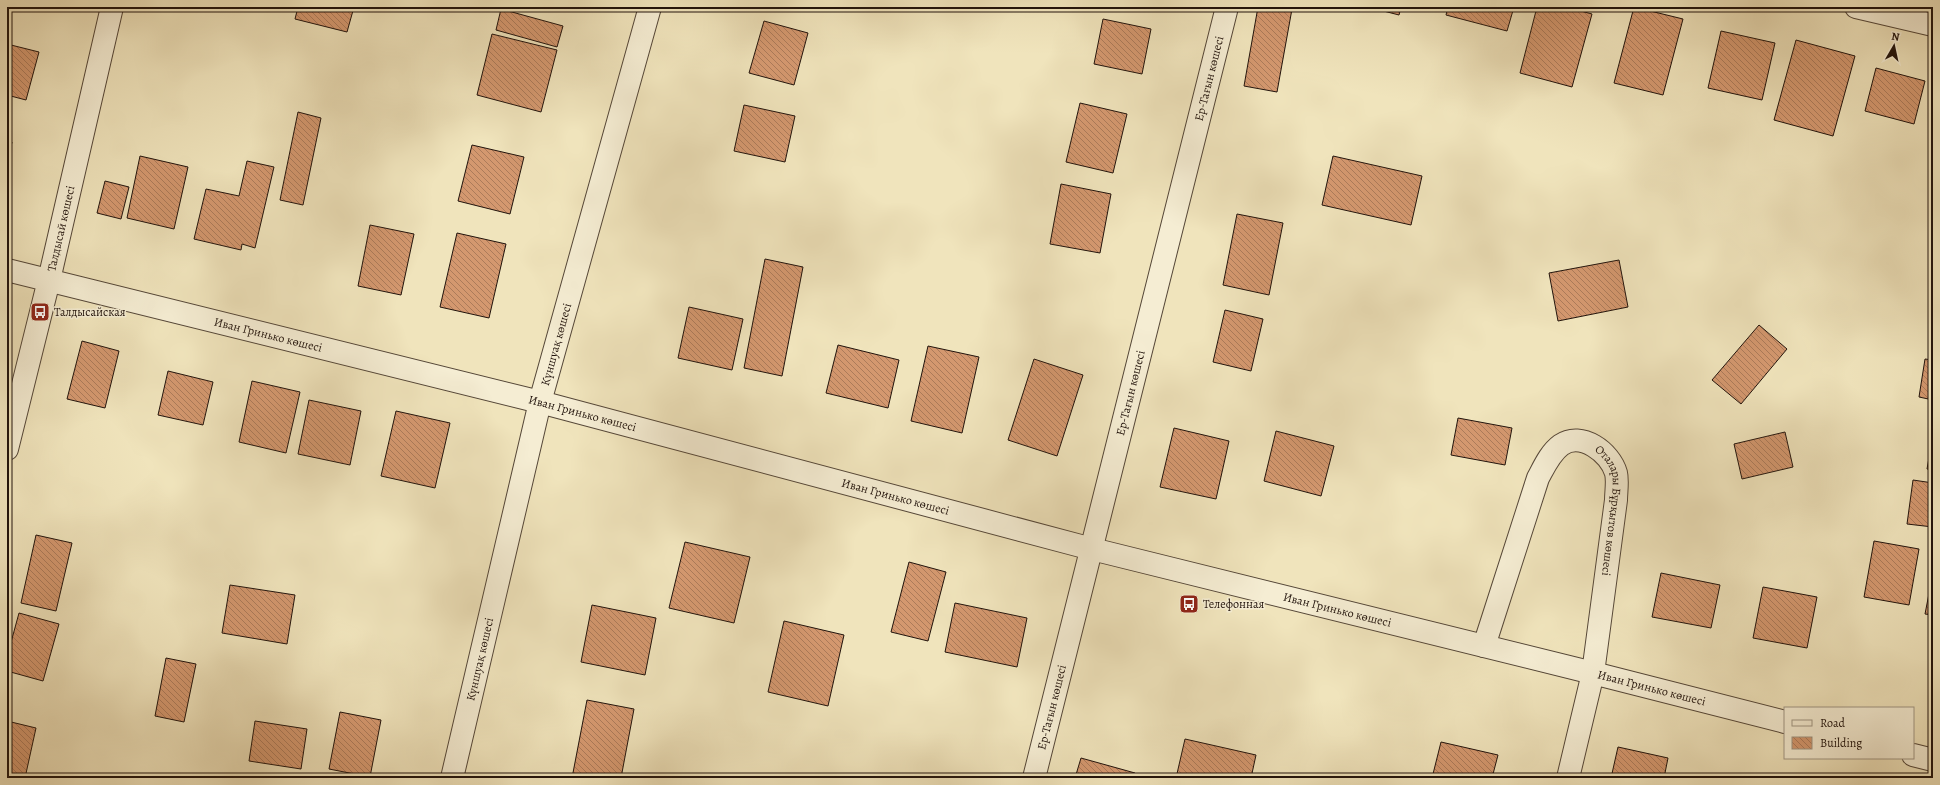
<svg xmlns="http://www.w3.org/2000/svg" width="1940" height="785" font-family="Alegreya,serif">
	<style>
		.building { fill: url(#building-back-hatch); stroke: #21130c }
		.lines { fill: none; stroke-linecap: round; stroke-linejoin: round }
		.minor-casing { stroke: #554738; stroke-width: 24 }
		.tertiary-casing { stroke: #554738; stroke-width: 24 }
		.minor { stroke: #f5edd3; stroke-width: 22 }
		.tertiary { stroke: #f5edd3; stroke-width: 22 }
		.labels { text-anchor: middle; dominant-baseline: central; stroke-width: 3; stroke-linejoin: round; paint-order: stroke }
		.street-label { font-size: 12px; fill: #21130c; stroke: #f5edd3 }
		.poi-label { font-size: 12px; fill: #21130c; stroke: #f5edd3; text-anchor: start }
	</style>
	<defs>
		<pattern id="building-back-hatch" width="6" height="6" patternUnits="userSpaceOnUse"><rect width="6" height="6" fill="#d4986f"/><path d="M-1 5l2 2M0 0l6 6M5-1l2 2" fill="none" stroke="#ac7b5a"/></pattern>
	</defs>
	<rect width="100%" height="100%" fill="#f0e4bc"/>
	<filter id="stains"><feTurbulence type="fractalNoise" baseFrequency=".005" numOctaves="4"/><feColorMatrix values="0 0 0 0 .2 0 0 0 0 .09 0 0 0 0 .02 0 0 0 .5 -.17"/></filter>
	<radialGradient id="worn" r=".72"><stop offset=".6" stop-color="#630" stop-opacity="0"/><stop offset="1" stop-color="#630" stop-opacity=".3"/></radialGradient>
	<path class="building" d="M 298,7 L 354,7 L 347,32 L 295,19 Z
		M 1258,7 L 1281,7 L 1292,9 L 1277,92 L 1244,86 Z
		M 1368,7 L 1401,7 L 1399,15 Z
		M 1448,7 L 1514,7 L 1507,31 L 1446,15 Z
		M 1537,7 L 1566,7 L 1592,14 L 1572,87 L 1520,73 Z
		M 1634,7 L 1683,19 L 1663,95 L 1614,83 Z
		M 501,9 L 563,26 L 557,47 L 496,30 Z
		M 1103,19 L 1151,29 L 1142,74 L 1094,64 Z
		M 764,21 L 808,33 L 794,85 L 749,73 Z
		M 1721,31 L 1775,43 L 1762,100 L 1708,88 Z
		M 492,34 L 557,50 L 541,112 L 477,95 Z
		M 1796,40 L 1855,56 L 1833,136 L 1774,120 Z
		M 7,44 L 39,52 L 26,100 L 7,95 Z
		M 1876,68 L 1925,81 L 1914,124 L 1865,111 Z
		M 1080,103 L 1127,114 L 1113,173 L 1066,162 Z
		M 744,105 L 795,116 L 785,162 L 734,151 Z
		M 298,112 L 321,118 L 303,205 L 280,200 Z
		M 7,141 L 12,142 L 7,165 Z
		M 472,145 L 524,157 L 510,214 L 458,201 Z
		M 140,156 L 188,167 L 174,229 L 127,218 Z
		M 1333,156 L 1422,176 L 1411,225 L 1322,205 Z
		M 247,161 L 274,167 L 255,248 L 242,244 L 241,250 L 194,239 L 206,189 L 239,196 Z
		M 105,181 L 129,187 L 121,219 L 97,213 Z
		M 1061,184 L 1111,194 L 1100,253 L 1050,244 Z
		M 1237,214 L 1283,223 L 1269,295 L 1223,285 Z
		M 370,225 L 414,234 L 401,295 L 358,286 Z
		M 457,233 L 506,244 L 489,318 L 440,307 Z
		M 765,259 L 803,267 L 782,376 L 744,368 Z
		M 1619,260 L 1628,307 L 1558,321 L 1549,273 Z
		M 689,307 L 743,319 L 732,370 L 678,358 Z
		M 1225,310 L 1263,319 L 1251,371 L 1213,362 Z
		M 1759,325 L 1787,349 L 1741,404 L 1712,380 Z
		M 82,341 L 119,351 L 105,408 L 67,399 Z
		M 838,345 L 899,360 L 888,408 L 826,393 Z
		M 928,346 L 979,357 L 962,433 L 911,421 Z
		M 1034,359 L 1083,375 L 1057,456 L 1008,440 Z
		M 1925,359 L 1933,360 L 1933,400 L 1919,397 Z
		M 168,371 L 213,382 L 203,425 L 158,415 Z
		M 252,381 L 300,392 L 286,453 L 239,442 Z
		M 309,400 L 361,411 L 350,465 L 298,454 Z
		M 396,411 L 450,423 L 435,488 L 381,476 Z
		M 1458,418 L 1512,428 L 1505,465 L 1451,455 Z
		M 1174,428 L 1229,441 L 1216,499 L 1160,487 Z
		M 1276,431 L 1334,446 L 1321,496 L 1264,481 Z
		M 1785,432 L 1793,467 L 1742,479 L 1734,444 Z
		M 1933,435 L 1933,470 L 1927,469 Z
		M 1913,480 L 1933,483 L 1933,527 L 1907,524 Z
		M 36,535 L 72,543 L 56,611 L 21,603 Z
		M 1874,541 L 1919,549 L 1909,605 L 1864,597 Z
		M 685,542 L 750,557 L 734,623 L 669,608 Z
		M 909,562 L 946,572 L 928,641 L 891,632 Z
		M 1661,573 L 1720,585 L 1711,628 L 1652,617 Z
		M 1933,573 L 1933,615 L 1925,614 Z
		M 230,585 L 295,595 L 287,644 L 222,633 Z
		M 1763,587 L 1817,597 L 1807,648 L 1753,638 Z
		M 955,603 L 1027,618 L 1017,667 L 945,652 Z
		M 592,605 L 656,618 L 645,675 L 581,662 Z
		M 19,613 L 59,624 L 43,681 L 7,671 L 7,657 Z
		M 784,621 L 844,635 L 828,706 L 768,692 Z
		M 166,658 L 196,664 L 184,722 L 155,716 Z
		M 587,700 L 634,709 L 621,778 L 572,778 Z
		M 340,712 L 381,720 L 370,777 L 329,769 Z
		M 7,721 L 36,728 L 25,778 L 7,776 Z
		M 255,721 L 307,729 L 301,769 L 249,761 Z
		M 1185,739 L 1256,755 L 1251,778 L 1176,778 Z
		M 1441,742 L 1498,755 L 1492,778 L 1432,778 Z
		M 1618,747 L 1668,758 L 1664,778 L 1611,778 Z
		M 1081,758 L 1135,773 L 1134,778 L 1075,778 Z"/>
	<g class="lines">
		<defs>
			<g id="minor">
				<path d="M 1856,7 L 1933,25"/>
				<path id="s1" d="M 7,449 L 49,280 L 112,7"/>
				<path id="s2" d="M 1484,646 L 1538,478 C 1544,467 1550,453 1561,445 C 1581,431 1610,452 1616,473 C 1618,481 1616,492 1616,500 L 1593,673 L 1568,778"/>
				<path id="s3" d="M 452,778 L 540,402 L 650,7"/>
				<path id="s4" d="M 1034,778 L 1227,7"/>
			</g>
			<g id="tertiary">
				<path id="s5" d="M 7,270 L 540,402 L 1092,549 L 1593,673 L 1785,722"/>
				<path d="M 1913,755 L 1933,760"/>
			</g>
		</defs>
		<use href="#minor" class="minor-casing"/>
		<use href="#tertiary" class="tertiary-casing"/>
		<use href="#minor" class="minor"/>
		<use href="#tertiary" class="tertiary"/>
	</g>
	<defs>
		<symbol id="bus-square" viewBox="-11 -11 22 22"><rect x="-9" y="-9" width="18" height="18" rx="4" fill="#8f2418" stroke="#f5edd3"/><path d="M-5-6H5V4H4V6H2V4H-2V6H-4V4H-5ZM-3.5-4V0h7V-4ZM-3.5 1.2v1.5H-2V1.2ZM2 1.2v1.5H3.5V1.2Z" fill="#fff"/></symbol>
	</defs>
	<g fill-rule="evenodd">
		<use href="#bus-square" x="29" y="301" width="22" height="22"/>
		<use href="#bus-square" x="1178" y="593" width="22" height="22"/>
	</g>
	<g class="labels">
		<g class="street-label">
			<text stroke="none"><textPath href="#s4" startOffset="721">Ер-Тағын көшесі</textPath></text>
			<text stroke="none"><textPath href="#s1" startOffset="227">Талдысай көшесі</textPath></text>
			<text stroke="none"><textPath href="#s5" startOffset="269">Иван Гринько көшесі</textPath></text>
			<text stroke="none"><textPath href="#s3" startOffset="446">Күншуақ көшесі</textPath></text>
			<text stroke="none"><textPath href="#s4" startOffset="397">Ер-Тағын көшесі</textPath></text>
			<text stroke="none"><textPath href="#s5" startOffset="593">Иван Гринько көшесі</textPath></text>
			<text stroke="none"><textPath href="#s5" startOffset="917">Иван Гринько көшесі</textPath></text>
			<text stroke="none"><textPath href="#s2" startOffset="323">Оталары Бұрқытов көшесі</textPath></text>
			<text stroke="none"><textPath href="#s5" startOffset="1373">Иван Гринько көшесі</textPath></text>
			<text stroke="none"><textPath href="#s3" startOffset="122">Күншуақ көшесі</textPath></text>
			<text stroke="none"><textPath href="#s5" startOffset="1697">Иван Гринько көшесі</textPath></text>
			<text stroke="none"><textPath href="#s4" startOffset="73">Ер-Тағын көшесі</textPath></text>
		</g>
		<g class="poi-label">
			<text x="54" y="312">Талдысайская</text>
			<text x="1203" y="604">Телефонная</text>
		</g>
	</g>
	<rect width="1940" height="785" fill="none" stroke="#f0e4bc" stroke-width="24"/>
	<rect x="8" y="8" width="1924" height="769" fill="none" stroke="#21130c" stroke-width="2"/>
	<rect x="12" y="12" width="1916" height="761" fill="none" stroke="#21130c"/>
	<rect x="1784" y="707" width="130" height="52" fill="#f5edd3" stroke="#a09683"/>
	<rect x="1792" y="720" width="20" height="6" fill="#f5edd3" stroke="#a09683"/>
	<text x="1820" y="727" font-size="12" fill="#21130c">Road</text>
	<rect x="1792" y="737" width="20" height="12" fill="url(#building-back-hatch)" stroke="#a09683"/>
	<text x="1820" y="747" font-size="12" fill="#21130c">Building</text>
	<g transform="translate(1894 46) rotate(9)" stroke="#f5edd3" stroke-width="3" paint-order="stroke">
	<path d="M0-3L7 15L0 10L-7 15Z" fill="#21130c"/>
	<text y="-6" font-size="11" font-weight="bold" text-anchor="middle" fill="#21130c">N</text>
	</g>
	<rect width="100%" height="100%" filter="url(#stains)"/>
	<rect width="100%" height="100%" fill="url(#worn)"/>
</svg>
